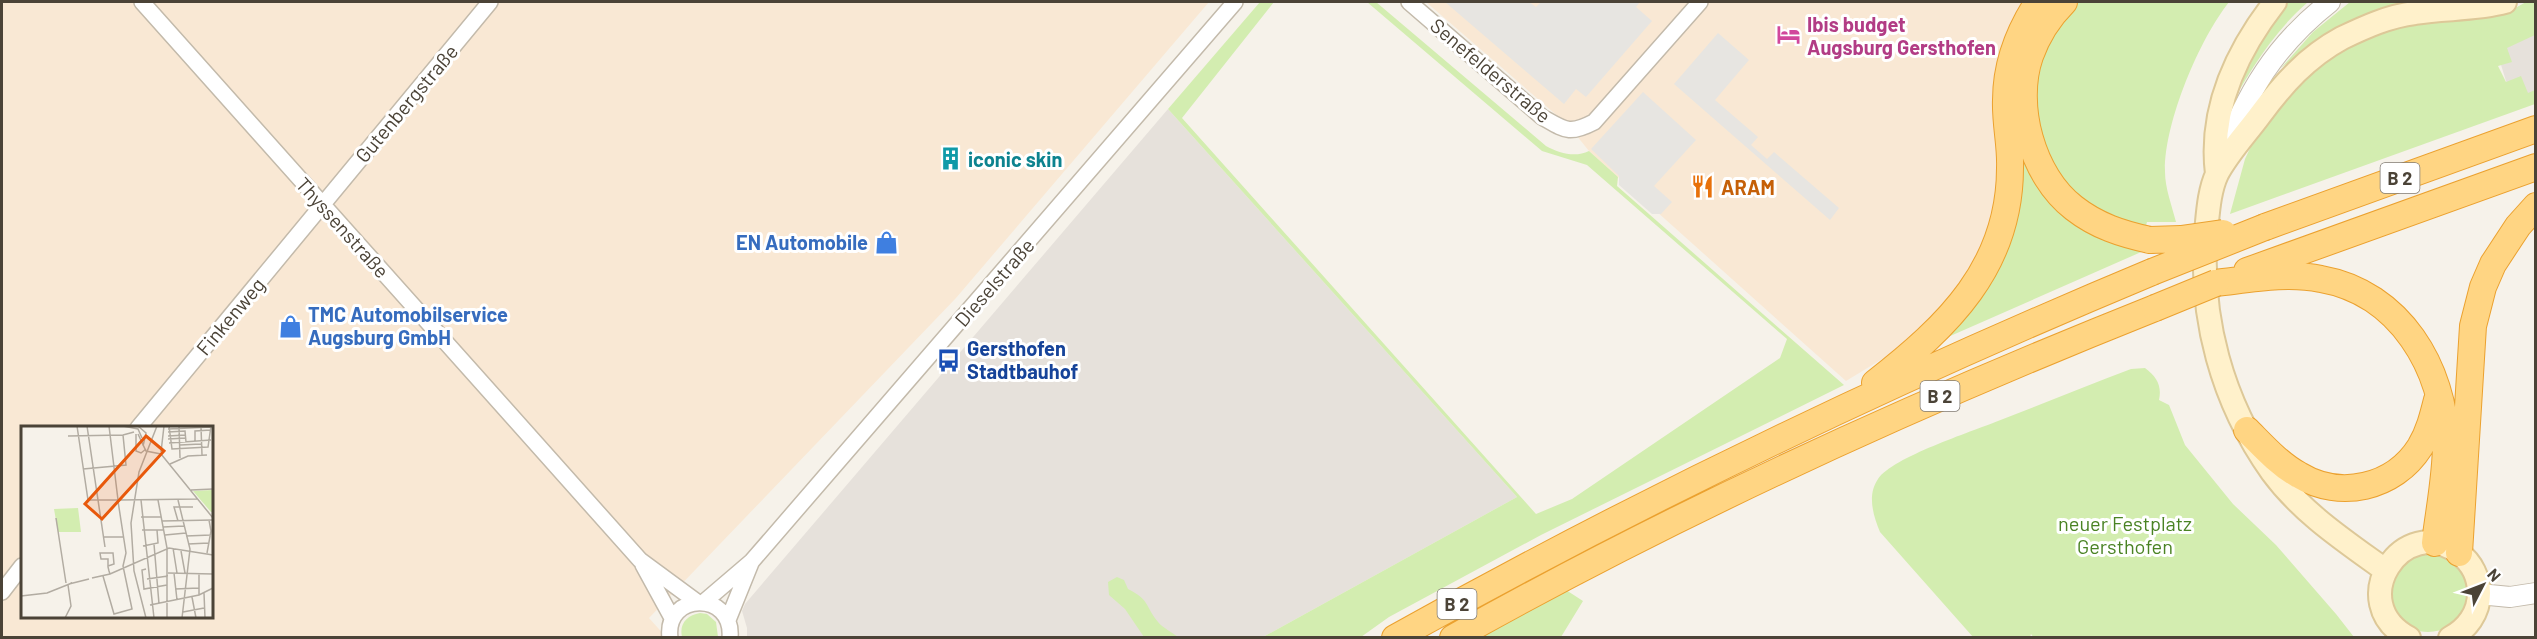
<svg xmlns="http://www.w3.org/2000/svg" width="2537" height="639" font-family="Barlow,sans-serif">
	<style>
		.commercial { fill: #f9e8d4; fill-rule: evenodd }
		.industrial { fill: #e6e1db }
		.green { fill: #d3edb0 }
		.parking { fill: #e7e5e1 }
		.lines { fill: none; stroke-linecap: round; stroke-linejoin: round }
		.minor-casing { stroke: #c3baab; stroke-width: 18 }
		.tertiary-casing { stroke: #c3baab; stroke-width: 22 }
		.secondary-casing { stroke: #ddc898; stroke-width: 26 }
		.trunk-casing { stroke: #eba12f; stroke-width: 28 }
		.minor { stroke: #fff; stroke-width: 15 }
		.tertiary { stroke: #fff; stroke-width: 20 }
		.secondary { stroke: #fff1cb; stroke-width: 22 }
		.trunk { stroke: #ffd583; stroke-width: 26 }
		.trunk-bridge-casing { stroke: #eba12f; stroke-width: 28; stroke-linecap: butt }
		.trunk-bridge { stroke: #ffd583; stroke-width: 26 }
		.labels { text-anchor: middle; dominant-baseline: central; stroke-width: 6; stroke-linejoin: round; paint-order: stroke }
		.shield { fill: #fff; stroke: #817b73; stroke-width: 1.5 }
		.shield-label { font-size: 18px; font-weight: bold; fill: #4b4337 }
		.hotel-label { font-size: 20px; font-weight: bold; fill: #b23c85; stroke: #fff; text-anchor: start }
		.street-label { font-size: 20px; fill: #4b4337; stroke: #fff }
		.culture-label { font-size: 20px; font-weight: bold; fill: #0d838f; stroke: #fff; text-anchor: start }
		.food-label { font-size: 20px; font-weight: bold; fill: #c56008; stroke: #fff; text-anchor: start }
		.shop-label { font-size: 20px; font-weight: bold; fill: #366cbe; stroke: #fff; text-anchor: end }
		.transit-label { font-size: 20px; font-weight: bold; fill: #164399; stroke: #fff; text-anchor: start }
		.park-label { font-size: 20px; fill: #4a8324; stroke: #fff }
		.inset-road { fill: none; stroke: #b2aca2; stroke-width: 1.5 }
		.view { fill: #e8590c; fill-opacity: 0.15; stroke: #e8590c; stroke-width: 3 }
		.inset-edge { fill: none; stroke: #4b4337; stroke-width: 3 }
	</style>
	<rect width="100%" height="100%" fill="#f6f2ea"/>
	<path class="commercial" d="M 2,2 L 1209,2 L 956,298 L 649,618 L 667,638 L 2,637 ZM 22,428 L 212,428 L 212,616 L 22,616 Z
		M 1426,2 L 2028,2 L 1995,121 L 1997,183 L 1990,229 L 1961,283 L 1910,342 L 1846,381 L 1589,151 L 1568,125 Z"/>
	<path class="industrial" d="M 2535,21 L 2535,102 L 2515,110 L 2493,39 Z
		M 1168,109 L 1517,497 L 1263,637 L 747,637 L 747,628 L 742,611 L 745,604 Z"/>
	<path class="green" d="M 1260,2 L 1274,2 L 1182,118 L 1536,514 L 1572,499 L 1780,358 L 1787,339 L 1587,165 L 1542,151 L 1367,2 L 1376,2 L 1546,146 C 1559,153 1575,158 1589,151 L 1618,177 L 1617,186 L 1844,385 L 1541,535 L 1389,617 L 1361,637 L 1263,637 L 1517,497 L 1168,109 Z
		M 2079,2 L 2229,2 C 2199,40 2164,123 2165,172 C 2165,188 2172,206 2176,222 L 2147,222 L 2145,229 C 2120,220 2095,212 2075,194 C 2020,143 2024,50 2079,2 Z
		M 2287,2 L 2308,2 C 2271,34 2247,75 2224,118 L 2265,34 Z
		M 2350,2 L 2434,2 L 2366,16 L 2327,34 L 2281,68 L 2313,32 Z
		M 2526,2 L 2535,2 L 2535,35 L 2507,48 L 2512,62 L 2498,66 L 2506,82 L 2521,76 L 2528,93 L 2535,90 L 2535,104 L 2230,214 L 2245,159 L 2260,127 L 2312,68 L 2375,31 L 2419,21 L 2495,12 L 2517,7 Z
		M 2018,147 L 2033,168 L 2148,249 L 1948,337 L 1983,292 Z
		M 2145,368 C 2157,377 2162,386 2159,400 L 2169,405 L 2185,445 L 2233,504 L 2276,545 L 2336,614 L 2354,637 L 2034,638 L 2031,634 L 2030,637 L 1973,637 L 1880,532 C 1873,515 1867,495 1878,479 C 1893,457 1971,432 1998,421 C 2042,404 2086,386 2131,369 Z
		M 2427,552 L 2454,560 L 2469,583 C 2468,591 2469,605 2466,611 C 2453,634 2418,639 2400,621 C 2395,614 2392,603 2389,595 L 2401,563 Z
		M 1117,577 L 1124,580 L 1128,589 C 1150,600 1145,606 1158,622 C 1163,628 1172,632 1178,637 L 1144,637 L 1125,609 L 1109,595 L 1108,582 Z
		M 1566,590 L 1583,601 L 1561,637 L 1478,638 Z
		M 700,613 L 707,614 L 716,622 L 718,637 L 682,637 C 679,624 687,615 700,613 Z"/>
	<path class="parking" d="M 1445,2 L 1529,2 L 1536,7 L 1541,2 L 1640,2 L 1636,7 L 1652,21 L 1586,97 L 1576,89 L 1564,104 Z
		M 1718,33 L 1749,60 L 1715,100 L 1758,137 L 1751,145 L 1767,159 L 1774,152 L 1839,208 L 1830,220 L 1674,84 Z
		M 1643,92 L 1696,140 L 1654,186 L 1672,202 L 1661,214 L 1652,214 L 1619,185 L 1619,176 L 1591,149 Z"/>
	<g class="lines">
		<defs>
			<path id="minor" d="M 142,2 L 640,560 L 697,602
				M 1409,2 L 1542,117 C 1565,130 1569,135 1594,122 L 1700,2
				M 138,428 L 490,2
				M 643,565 L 672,618
				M 2,592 L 22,566
				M 704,602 L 752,561 L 1235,2
				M 728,620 L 751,563
				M 670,638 C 664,592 734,590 730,638"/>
			<path id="tertiary" d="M 2223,158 C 2245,94 2276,44 2330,2
				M 2479,594 L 2510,597 L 2536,593"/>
			<path id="secondary" d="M 2217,174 C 2209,110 2236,52 2275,2
				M 2385,570 C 2345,541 2302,513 2272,472 C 2222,402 2199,317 2206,232 C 2208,213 2209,191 2217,174 C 2228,153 2246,134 2260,115 C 2283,84 2307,57 2342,38 C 2365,27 2389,16 2415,13 C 2444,8 2476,10 2505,2
				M 2409,638 C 2343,603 2403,511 2459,553 C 2472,563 2479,578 2479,593 C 2479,613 2467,629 2450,638"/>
			<path id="trunk" d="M 2064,2 C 2049,17 2037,36 2030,56 C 2013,105 2032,176 2074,208 C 2097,226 2122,234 2150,240
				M 2265,227 L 2536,129
				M 2247,271 L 2536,167
				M 2216,283 C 2251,279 2287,272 2321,279 C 2400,293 2444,368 2446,443 C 2446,476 2439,510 2435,543
				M 1875,383 C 1948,326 2010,267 2010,168 C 2011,145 2005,123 2006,100 C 2006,65 2019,31 2038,2
				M 2247,430 C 2263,446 2279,464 2299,475 C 2340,500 2394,488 2420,447 C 2429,432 2433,416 2437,400
				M 2459,553 L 2473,326 L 2483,287 L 2493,264 L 2518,226 L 2536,206
				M 1395,638 C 1640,501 1893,380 2152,272
				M 1453,638 C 1679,511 1914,404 2155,308"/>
		</defs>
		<use href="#minor" class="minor-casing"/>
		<use href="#tertiary" class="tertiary-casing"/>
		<use href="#secondary" class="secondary-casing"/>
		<use href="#trunk" class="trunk-casing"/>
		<use href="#minor" class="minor"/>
		<use href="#tertiary" class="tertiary"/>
		<use href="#secondary" class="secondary"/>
		<use href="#trunk" class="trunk"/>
		<defs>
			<path id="trunk-bridge" d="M 2150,240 L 2181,239 L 2223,233
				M 2152,272 L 2265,227
				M 2155,308 L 2216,283"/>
		</defs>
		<use href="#trunk-bridge" class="trunk-bridge-casing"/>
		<use href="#trunk-bridge" class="trunk-bridge"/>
	</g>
	<defs>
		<symbol id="hotel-bare" viewBox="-9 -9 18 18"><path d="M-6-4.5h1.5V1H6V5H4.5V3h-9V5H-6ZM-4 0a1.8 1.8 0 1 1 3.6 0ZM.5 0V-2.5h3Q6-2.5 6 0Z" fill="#d1479c" stroke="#fff" stroke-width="2.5" paint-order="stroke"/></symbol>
		<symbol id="building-bare" viewBox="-9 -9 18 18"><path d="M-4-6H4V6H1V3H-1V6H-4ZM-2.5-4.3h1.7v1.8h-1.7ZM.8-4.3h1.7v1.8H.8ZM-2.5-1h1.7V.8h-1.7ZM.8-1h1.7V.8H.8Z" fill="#0f9aa8" stroke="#fff" stroke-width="2.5" paint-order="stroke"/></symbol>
		<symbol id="restaurant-bare" viewBox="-9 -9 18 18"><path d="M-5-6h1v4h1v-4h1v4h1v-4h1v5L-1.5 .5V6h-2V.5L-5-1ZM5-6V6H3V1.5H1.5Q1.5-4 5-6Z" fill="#e8710a" stroke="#fff" stroke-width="2.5" paint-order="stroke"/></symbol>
		<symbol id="shop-bare" viewBox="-9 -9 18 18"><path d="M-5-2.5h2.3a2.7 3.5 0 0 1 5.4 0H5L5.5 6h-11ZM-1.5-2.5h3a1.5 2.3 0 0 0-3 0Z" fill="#3f7fe0" stroke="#fff" stroke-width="2.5" paint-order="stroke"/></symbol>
		<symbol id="bus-bare" viewBox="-9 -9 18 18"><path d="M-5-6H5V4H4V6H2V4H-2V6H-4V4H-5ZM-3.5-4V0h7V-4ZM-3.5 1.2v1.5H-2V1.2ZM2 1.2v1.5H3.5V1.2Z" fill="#1a4fb4" stroke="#fff" stroke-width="2.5" paint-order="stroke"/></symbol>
	</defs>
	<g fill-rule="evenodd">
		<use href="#hotel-bare" x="1772" y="18" width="33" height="33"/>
		<use href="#building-bare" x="934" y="142" width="33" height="33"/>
		<use href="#restaurant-bare" x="1686" y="170" width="33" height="33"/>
		<use href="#shop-bare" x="870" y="226" width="33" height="33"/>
		<use href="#shop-bare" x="274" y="310" width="33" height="33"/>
		<use href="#bus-bare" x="932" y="344" width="33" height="33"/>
	</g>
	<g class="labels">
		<g class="shield">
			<rect x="2380.5" y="163" width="39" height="30" rx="4.5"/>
			<rect x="1920.5" y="381" width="39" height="30" rx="4.5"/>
			<rect x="1437.5" y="589" width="39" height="30" rx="4.5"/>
		</g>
		<g class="shield-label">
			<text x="2400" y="178">B 2</text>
			<text x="1940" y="396">B 2</text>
			<text x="1457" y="604">B 2</text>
		</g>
		<g class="hotel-label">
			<text x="1807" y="24">Ibis budget<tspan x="1807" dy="23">Augsburg Gersthofen</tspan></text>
		</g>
		<g class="street-label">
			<text transform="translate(1491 70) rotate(40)">Senefelderstraße</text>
			<text transform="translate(406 103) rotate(-50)">Gutenbergstraße</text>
			<text transform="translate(343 227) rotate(48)">Thyssenstraße</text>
			<text transform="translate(994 282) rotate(-49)">Dieselstraße</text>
			<text transform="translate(230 316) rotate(-50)">Finkenweg</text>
		</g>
		<g class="culture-label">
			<text x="968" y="159">iconic skin</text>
		</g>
		<g class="food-label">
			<text x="1721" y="187">ARAM</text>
		</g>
		<g class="shop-label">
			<text x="868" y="242">EN Automobile</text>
			<text x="308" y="314" text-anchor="start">TMC Automobilservice<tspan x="308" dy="23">Augsburg GmbH</tspan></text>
		</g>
		<g class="transit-label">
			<text x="967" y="348">Gersthofen<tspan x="967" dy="23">Stadtbauhof</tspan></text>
		</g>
		<g class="park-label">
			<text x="2125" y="523">neuer Festplatz<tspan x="2125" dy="23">Gersthofen</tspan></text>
		</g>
	</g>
	<g transform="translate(21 426)">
		<rect width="192" height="192" fill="#f6f2ea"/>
		<path d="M 192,64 L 192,86 L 190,86 L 172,65 ZM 57,82 L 60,106 L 37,106 L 33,83 Z" fill="#d3edb0"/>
		<path class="inset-road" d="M 56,0 L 67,74 L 97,74M 66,0 L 84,121M 88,0 L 97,74M 102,0 L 117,3 L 121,12M 117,0 L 125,7 L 122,20M 148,0 L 151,23 L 187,21 L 190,0M 158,0 L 159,32M 180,1 L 181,29M 147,3 L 190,1M 147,6 L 164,5 L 165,16M 115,8 L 115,25 L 120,27 L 125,23M 117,8 L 125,25 L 140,28M 47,10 L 102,9 L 113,6M 147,10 L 165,9M 147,13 L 165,12M 174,15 L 174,5 L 190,4M 148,17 L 190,14M 159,19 L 180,18M 140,26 L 143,0M 140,28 L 192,92M 149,38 L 167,30 L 186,29M 62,43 L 105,39 L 102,9M 170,64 L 192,63M 99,74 L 176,73M 120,74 L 133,192M 137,74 L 146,122 L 146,192M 157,74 L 169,123 L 161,192M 120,91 L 140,91M 35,92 L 45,157M 141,95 L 192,94M 157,95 L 153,81 L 172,81M 142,101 L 163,100M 121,104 L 143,104M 144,109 L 165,107M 165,110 L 190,109M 83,111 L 102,111M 133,118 L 138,178M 167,118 L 188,117M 122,120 L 137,117 L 136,104M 152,122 L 156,147M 160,125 L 164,147M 186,127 L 190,105 L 188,94M 87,140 L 93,138 L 92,127 L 79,127 L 80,133 L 87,133 L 87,141 L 88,145 L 89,148M 125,143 L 121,144 L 123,163 L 146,159M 147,147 L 192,148M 153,147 L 156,174M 82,150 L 93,188 L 111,183 L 102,140 L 105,127 L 97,75M 71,152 L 89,148 L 148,122 L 192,129M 126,153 L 147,150M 48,158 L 68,153M 154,163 L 178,162M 183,167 L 184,192M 178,169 L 178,148M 0,170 L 26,167 L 51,157M 171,171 L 175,192M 129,179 L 178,169 L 192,162M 162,186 L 183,182M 44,192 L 50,180 L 47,159M 125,192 L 113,145 L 110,97 L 118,46 L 136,0"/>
		<path class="view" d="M 125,10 L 143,25 L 81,93 L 64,78 Z"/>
		<rect width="192" height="192" class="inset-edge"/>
	</g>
	<rect width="2537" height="639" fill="none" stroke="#4b4337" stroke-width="6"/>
	<g transform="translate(2483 585) rotate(48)" stroke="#ffffff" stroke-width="4.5" paint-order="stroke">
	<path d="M0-4.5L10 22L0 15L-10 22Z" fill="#4b4337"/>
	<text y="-9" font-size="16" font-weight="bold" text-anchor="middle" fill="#4b4337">N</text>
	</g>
</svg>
